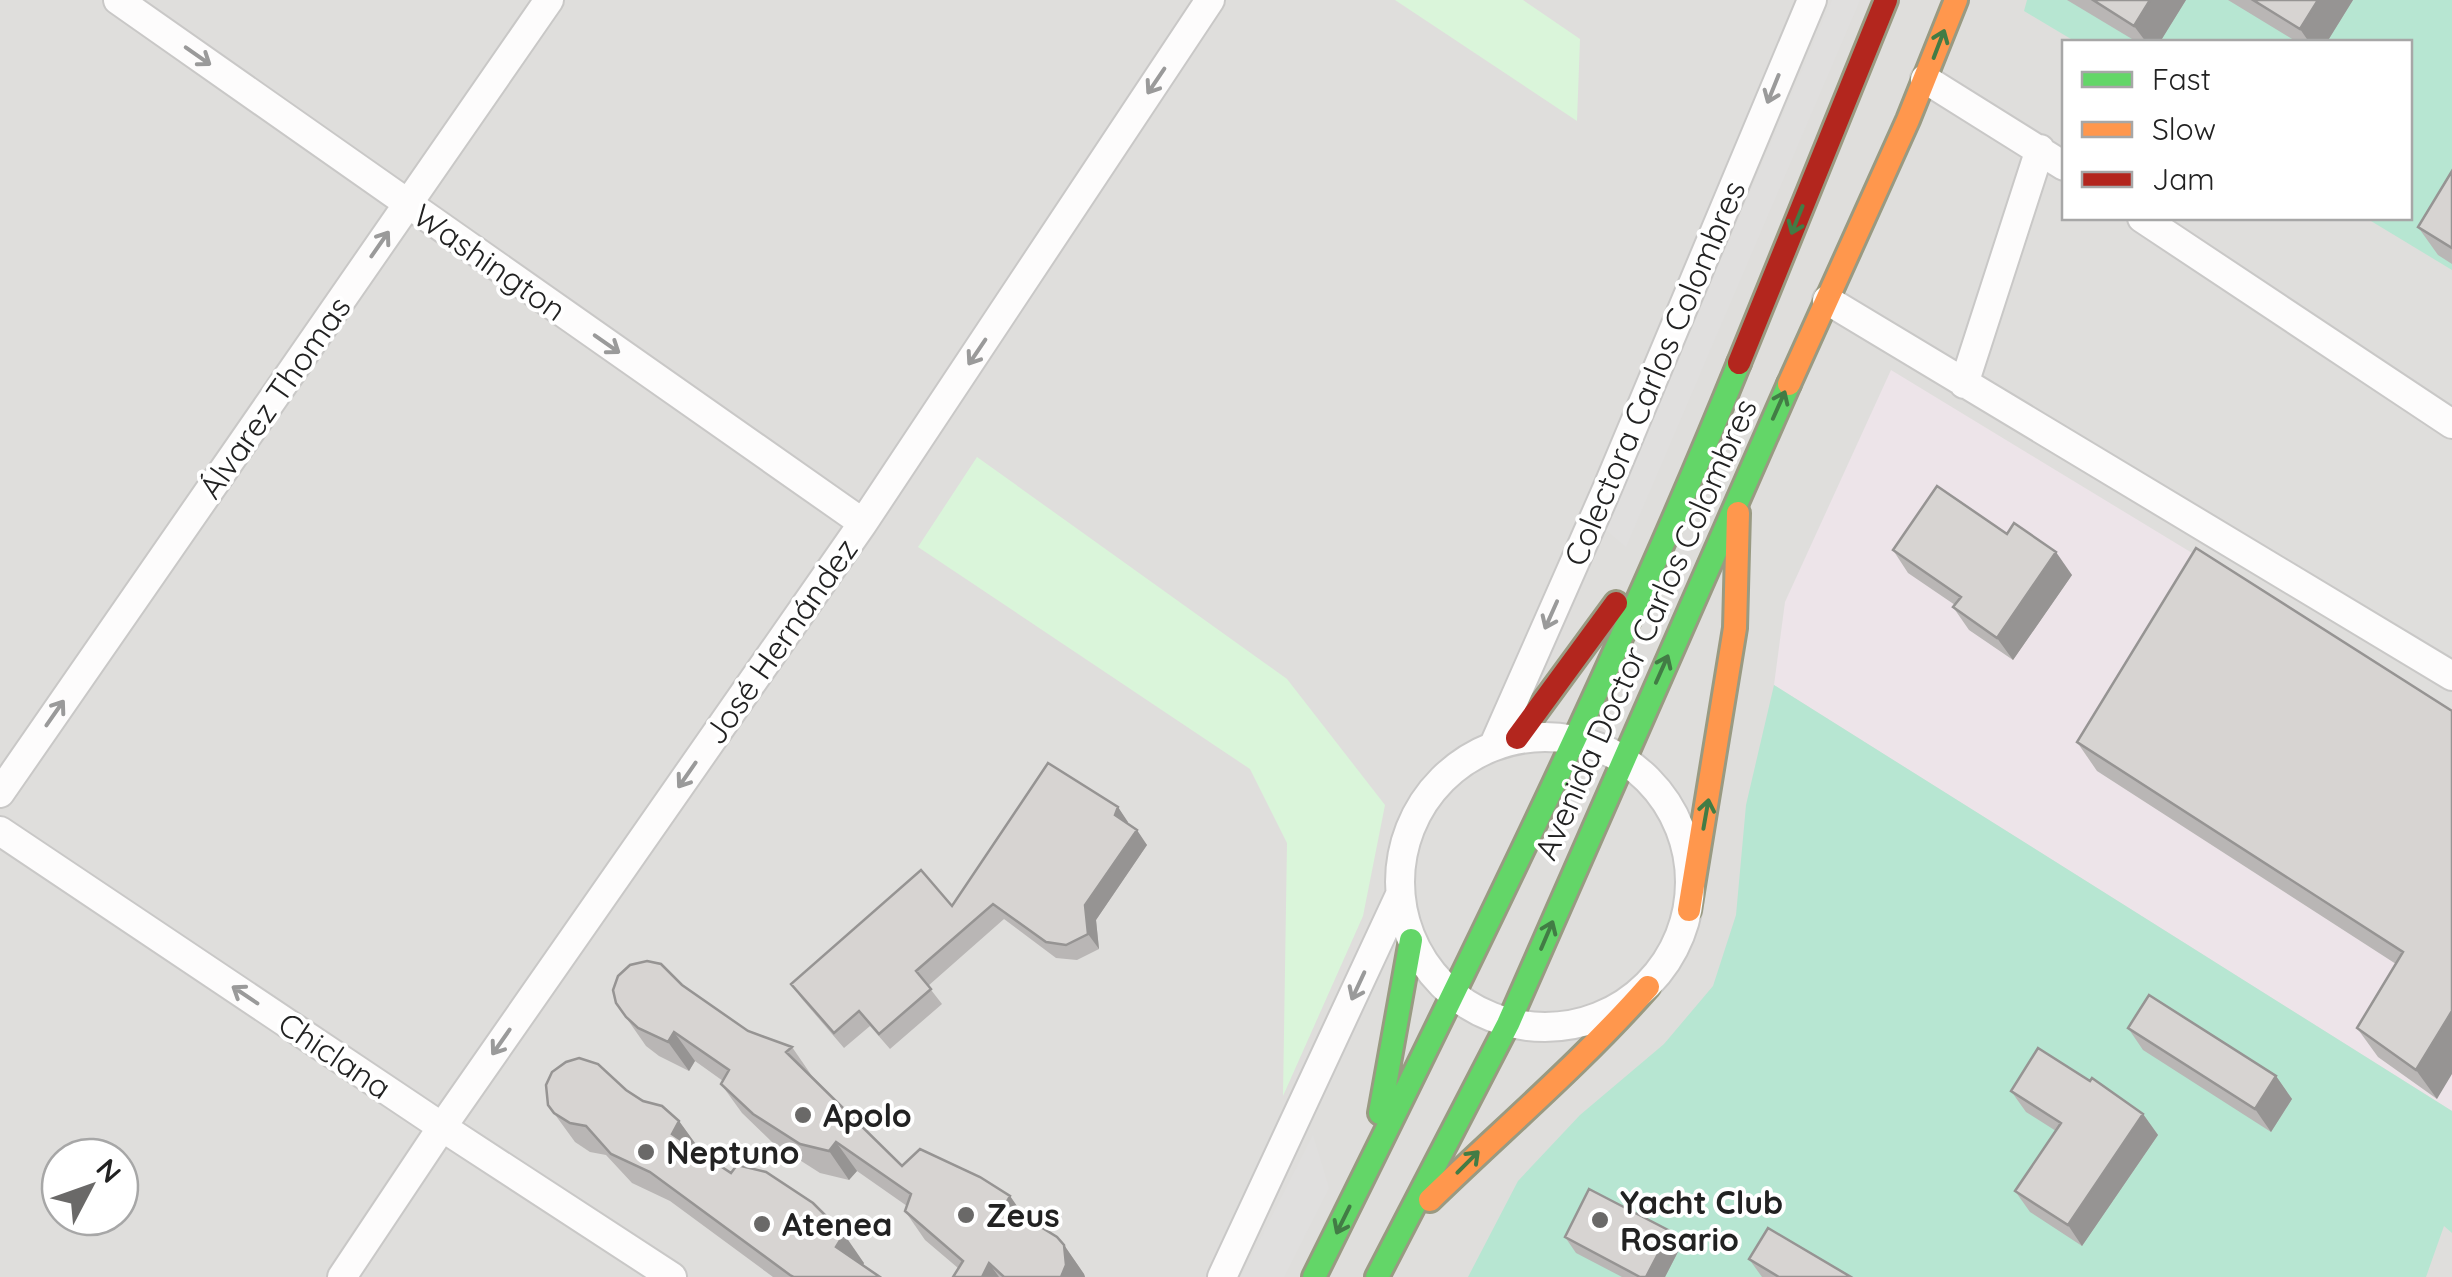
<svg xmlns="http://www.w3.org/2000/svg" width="2452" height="1277" font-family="Quicksand,sans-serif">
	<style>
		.residential { fill: #dfdedc; fill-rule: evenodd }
		.industrial { fill: #ede4e9 }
		.park { fill: #daf5da }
		.pitch { fill: #b7e6d2 }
		.parking { fill: #e0dfde }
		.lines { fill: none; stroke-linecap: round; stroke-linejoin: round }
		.street-casing { stroke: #c9c8c7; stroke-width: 32 }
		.fast-casing { stroke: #999a82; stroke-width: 28 }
		.slow-casing { stroke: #999a82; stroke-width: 28 }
		.jam-casing { stroke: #999a82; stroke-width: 28 }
		.street { stroke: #fdfcfc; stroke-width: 28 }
		.fast { stroke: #63d668; stroke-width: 22 }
		.slow { stroke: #ff974d; stroke-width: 22 }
		.jam { stroke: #b3261e; stroke-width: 22 }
		.wall { fill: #b9b6b5 }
		.shaded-wall { fill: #969493 }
		.building { fill: #d7d4d2; stroke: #969493; stroke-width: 2.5 }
		.oneway { stroke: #427c45 }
		.oneway2 { stroke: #9a9a9a }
		.poi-dot { fill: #6a6968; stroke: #fff; stroke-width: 4 }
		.labels { text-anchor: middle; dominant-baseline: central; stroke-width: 8; stroke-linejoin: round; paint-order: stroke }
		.street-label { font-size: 32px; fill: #222; stroke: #fff }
		.poi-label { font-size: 32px; font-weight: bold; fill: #222; stroke: #fff; text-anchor: start }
	</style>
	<rect width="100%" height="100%" fill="#f0eeeb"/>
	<path class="residential" d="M 0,0 L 2452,0 L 2452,1277 L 0,1277 ZM 2064,42 L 2410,42 L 2410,218 L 2064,218 ZM 60,1157 L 120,1157 L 120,1217 L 60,1217 Z"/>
	<path class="industrial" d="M 1891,370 L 2452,711 L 2452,1111 L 1774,685 L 1785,602 Z"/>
	<path class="park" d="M 1395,0 L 1523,0 L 1580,39 L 1577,121 Z
		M 977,457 L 1287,679 L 1385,805 L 1363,916 L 1283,1096 L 1287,843 L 1250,769 L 918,547 Z"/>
	<path class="pitch" d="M 2027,0 L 2452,0 L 2452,270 L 2366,218 L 2410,218 L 2410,42 L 2076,42 L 2024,11 Z
		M 1774,685 L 2452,1111 L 2452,1233 L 2444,1226 L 2426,1277 L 1468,1277 L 1518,1181 L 1580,1115 L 1664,1044 L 1713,986 L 1736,915 L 1746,805 Z"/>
	<path class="parking" d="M 1832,0 L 1860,0 L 1626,547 L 1606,530 Z
		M 1313,1135 L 1329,1188 L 1284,1277 L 1241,1277 Z"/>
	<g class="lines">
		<defs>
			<path id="street" d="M 118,0 L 863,523
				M 1925,79 L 2064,166
				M 2142,218 L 2452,424
				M 1827,300 L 2452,676
				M 1964,384 L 2040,149
				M1400 882a145 145 0 1 1 290 0a145 145 0 1 1-290 0Z
				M 1494,745 L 1607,489 L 1812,0
				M 0,793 L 549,0
				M 0,831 L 442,1127 L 672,1277
				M 342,1277 L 442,1127 L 863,523 L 1210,0
				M 1222,1277 L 1399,897"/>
			<path id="fast" d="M 1380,1113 L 1411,940
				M 1314,1277 C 1463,976 1613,674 1739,363
				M 1377,1277 L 1508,1024 L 1789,384"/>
			<path id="slow" d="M 1789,384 L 1908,120 L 1956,0
				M 1689,910 L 1735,628 L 1738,513
				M 1430,1200 C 1503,1129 1581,1063 1648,987"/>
			<path id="jam" d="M 1739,363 L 1886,0
				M 1517,738 L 1616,603"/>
		</defs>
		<use href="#street" class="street-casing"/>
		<use href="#fast" class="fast-casing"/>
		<use href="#slow" class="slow-casing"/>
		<use href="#jam" class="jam-casing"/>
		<use href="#street" class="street"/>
		<use href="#fast" class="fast"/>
		<use href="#slow" class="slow"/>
		<use href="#jam" class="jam"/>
	</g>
	<path class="wall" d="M 2067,0 L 2186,0 L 2160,42 L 2137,42 Z
		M 2228,0 L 2353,0 L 2327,42 L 2297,42 Z
		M 2452,171 L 2452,264 L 2438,255 L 2418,227 Z
		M 2007,534 L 2072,575 L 2013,660 L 1969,630 L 1953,607 L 1955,605 L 1908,573 L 1893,550 Z
		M 2452,711 L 2437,1099 L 2378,1057 L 2357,1028 L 2396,964 L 2097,771 L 2077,742 Z
		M 1118,807 L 1128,824 L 1147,845 L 1096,920 L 1099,949 L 1077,960 L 1056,958 L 1004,919 L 928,986 L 942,1004 L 890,1049 L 870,1026 L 844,1048 L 802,999 L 791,984 L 952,906 Z
		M 682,985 L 748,1031 L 792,1047 L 812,1076 L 902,1166 L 1010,1196 L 1024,1217 L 1064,1245 L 1084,1274 L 1085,1277 L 953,1277 L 958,1268 L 925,1240 L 905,1211 L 907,1206 L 857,1171 L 849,1180 L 820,1173 L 773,1143 L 742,1113 L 721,1084 L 723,1081 L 695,1061 L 689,1071 L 659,1056 L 646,1046 L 616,1003 Z
		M 2128,1028 L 2276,1076 L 2292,1099 L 2271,1132 L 2143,1050 Z
		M 626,1090 L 679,1121 L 700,1150 L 698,1152 L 864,1263 L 863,1265 L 880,1277 L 773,1277 L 670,1201 L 632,1183 L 606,1155 L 590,1152 L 575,1142 L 548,1105 Z
		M 2011,1091 L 2143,1114 L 2158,1135 L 2082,1246 L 2030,1212 L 2015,1191 L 2056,1131 L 2026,1112 Z
		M 1670,1231 L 1681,1246 L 1665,1277 L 1622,1277 L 1576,1253 L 1565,1237 Z
		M 1749,1259 L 1851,1277 L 1762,1277 Z"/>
	<path class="shaded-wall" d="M 2150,0 L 2186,0 L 2160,42 L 2146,42 L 2134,26 Z
		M 2318,0 L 2353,0 L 2327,42 L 2309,42 L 2300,29 Z
		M 2056,552 L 2072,575 L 2013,660 L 1997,638 Z
		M 1118,807 L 1128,822 L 1126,831 L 1115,815 Z
		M 1137,830 L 1147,845 L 1096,920 L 1099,949 L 1088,934 L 1085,905 Z
		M 2452,1011 L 2452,1074 L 2437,1099 L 2416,1070 Z
		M 674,1032 L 695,1061 L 689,1071 L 668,1042 Z
		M 2276,1076 L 2292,1099 L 2271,1132 L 2255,1109 Z
		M 2143,1114 L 2158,1135 L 2082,1246 L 2068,1225 Z
		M 679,1121 L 700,1150 L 692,1163 L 672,1134 Z
		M 836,1142 L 857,1171 L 849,1180 L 829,1151 Z
		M 1010,1196 L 1030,1225 L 1005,1205 Z
		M 1670,1231 L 1681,1246 L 1665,1277 L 1646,1277 Z
		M 844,1234 L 864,1263 L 857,1276 L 836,1247 Z
		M 1064,1245 L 1084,1274 L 1085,1277 L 1061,1277 Z
		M 989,1263 L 999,1277 L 982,1277 Z"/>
	<path class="building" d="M 2093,0 L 2150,0 L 2134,26 Z
		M 2253,0 L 2318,0 L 2300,29 Z
		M 2452,171 L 2452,248 L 2418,227 Z
		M 1937,486 L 2007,534 L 2014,523 L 2056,552 L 1997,638 L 1953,607 L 1961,597 L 1893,550 Z
		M 2196,548 L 2452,711 L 2452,1011 L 2416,1070 L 2357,1028 L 2403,952 L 2077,742 Z
		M 1048,763 L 1118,807 L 1115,815 L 1137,830 L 1085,905 L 1088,934 L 1066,945 L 1046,942 L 993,904 L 916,971 L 931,989 L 879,1034 L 859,1011 L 834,1033 L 791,984 L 921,870 L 952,906 Z
		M 647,961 L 661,964 L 682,985 L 748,1031 L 792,1047 L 786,1052 L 902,1166 L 920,1149 L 980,1177 L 1010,1196 L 1005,1205 L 1057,1237 L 1064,1245 L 1066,1265 L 1061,1277 L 1004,1277 L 989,1263 L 982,1277 L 953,1277 L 963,1261 L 905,1211 L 911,1194 L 836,1142 L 829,1151 L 800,1144 L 753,1114 L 721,1084 L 729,1070 L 674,1032 L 668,1042 L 638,1028 L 626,1017 L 616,1003 L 613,990 L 618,976 L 630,965 Z
		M 2149,995 L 2276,1076 L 2255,1109 L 2128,1028 Z
		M 2038,1048 L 2090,1081 L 2092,1078 L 2143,1114 L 2068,1225 L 2015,1191 L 2061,1123 L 2011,1091 Z
		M 579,1058 L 598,1064 L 626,1090 L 643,1101 L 662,1106 L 679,1121 L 672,1134 L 731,1173 L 737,1165 L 766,1172 L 813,1203 L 844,1234 L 836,1247 L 880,1277 L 794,1277 L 790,1275 L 650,1172 L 611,1154 L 586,1126 L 570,1123 L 554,1113 L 548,1105 L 546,1085 L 552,1072 L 566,1062 Z
		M 1589,1189 L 1670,1231 L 1646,1277 L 1640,1277 L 1565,1237 Z
		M 1768,1228 L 1851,1277 L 1779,1277 L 1749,1259 Z"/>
	<defs><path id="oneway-shaft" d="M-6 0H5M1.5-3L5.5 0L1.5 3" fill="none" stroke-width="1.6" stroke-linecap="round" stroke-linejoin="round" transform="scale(2.5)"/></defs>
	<g class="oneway">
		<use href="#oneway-shaft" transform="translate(1939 44) rotate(-69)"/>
		<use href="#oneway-shaft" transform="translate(1797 220) rotate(112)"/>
		<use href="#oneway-shaft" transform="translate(1779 405) rotate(-66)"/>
		<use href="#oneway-shaft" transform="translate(1662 669) rotate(-66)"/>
		<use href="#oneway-shaft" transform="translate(1706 814) rotate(-80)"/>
		<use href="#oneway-shaft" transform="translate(1547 935) rotate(-67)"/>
		<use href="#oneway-shaft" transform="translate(1468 1162) rotate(-45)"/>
		<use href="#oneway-shaft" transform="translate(1343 1220) rotate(116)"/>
	</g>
	<g class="oneway2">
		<use href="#oneway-shaft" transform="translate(198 56) rotate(35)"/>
		<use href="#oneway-shaft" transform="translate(1156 81) rotate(124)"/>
		<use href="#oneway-shaft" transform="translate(1773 89) rotate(112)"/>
		<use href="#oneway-shaft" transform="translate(380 244) rotate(-55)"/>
		<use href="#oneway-shaft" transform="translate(607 344) rotate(35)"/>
		<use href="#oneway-shaft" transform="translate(977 352) rotate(124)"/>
		<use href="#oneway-shaft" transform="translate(1551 615) rotate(114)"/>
		<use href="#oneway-shaft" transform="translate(55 713) rotate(-55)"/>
		<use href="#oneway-shaft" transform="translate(687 775) rotate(125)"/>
		<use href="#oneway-shaft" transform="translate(1358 986) rotate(115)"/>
		<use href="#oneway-shaft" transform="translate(245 995) rotate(-146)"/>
		<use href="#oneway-shaft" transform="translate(501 1042) rotate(125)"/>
	</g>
	<g class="poi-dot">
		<circle cx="803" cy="1115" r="10"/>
		<circle cx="646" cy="1152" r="10"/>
		<circle cx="966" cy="1215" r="10"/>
		<circle cx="1600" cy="1220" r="10"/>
		<circle cx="762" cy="1224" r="10"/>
	</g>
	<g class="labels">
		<g class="street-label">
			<text transform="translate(490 262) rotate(35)">Washington</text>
			<text transform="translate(1654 373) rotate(-67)">Colectora Carlos Colombres</text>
			<text transform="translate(274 397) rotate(-55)">Álvarez Thomas</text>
			<text transform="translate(1645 629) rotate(-66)">Avenida Doctor Carlos Colombres</text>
			<text transform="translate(780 641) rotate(-55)">José Hernández</text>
			<text transform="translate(335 1055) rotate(34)">Chiclana</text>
		</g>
		<g class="poi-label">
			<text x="823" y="1115">Apolo</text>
			<text x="666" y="1152">Neptuno</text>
			<text x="1620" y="1202">Yacht Club<tspan x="1620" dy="37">Rosario</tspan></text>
			<text x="986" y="1215">Zeus</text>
			<text x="782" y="1224">Atenea</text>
		</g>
	</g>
	<rect x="2062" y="40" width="350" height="180" fill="#ffffff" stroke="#a7a7a7" stroke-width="2.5"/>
	<rect x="2082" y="72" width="50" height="15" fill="#63d668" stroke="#a7a7a7" stroke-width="2.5"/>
	<text x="2152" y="90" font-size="30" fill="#222222">Fast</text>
	<rect x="2082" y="122" width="50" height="15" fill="#ff974d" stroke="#a7a7a7" stroke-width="2.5"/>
	<text x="2152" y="140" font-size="30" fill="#222222">Slow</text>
	<rect x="2082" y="172" width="50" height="15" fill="#b3261e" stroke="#a7a7a7" stroke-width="2.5"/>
	<text x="2152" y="190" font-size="30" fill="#222222">Jam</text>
	<g transform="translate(90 1187) rotate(49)"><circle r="48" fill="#ffffff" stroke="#a7a7a7" stroke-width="2.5"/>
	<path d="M0-8L18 38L0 25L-18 38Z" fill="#6a6968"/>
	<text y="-15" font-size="28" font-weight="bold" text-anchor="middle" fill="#222222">N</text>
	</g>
</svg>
